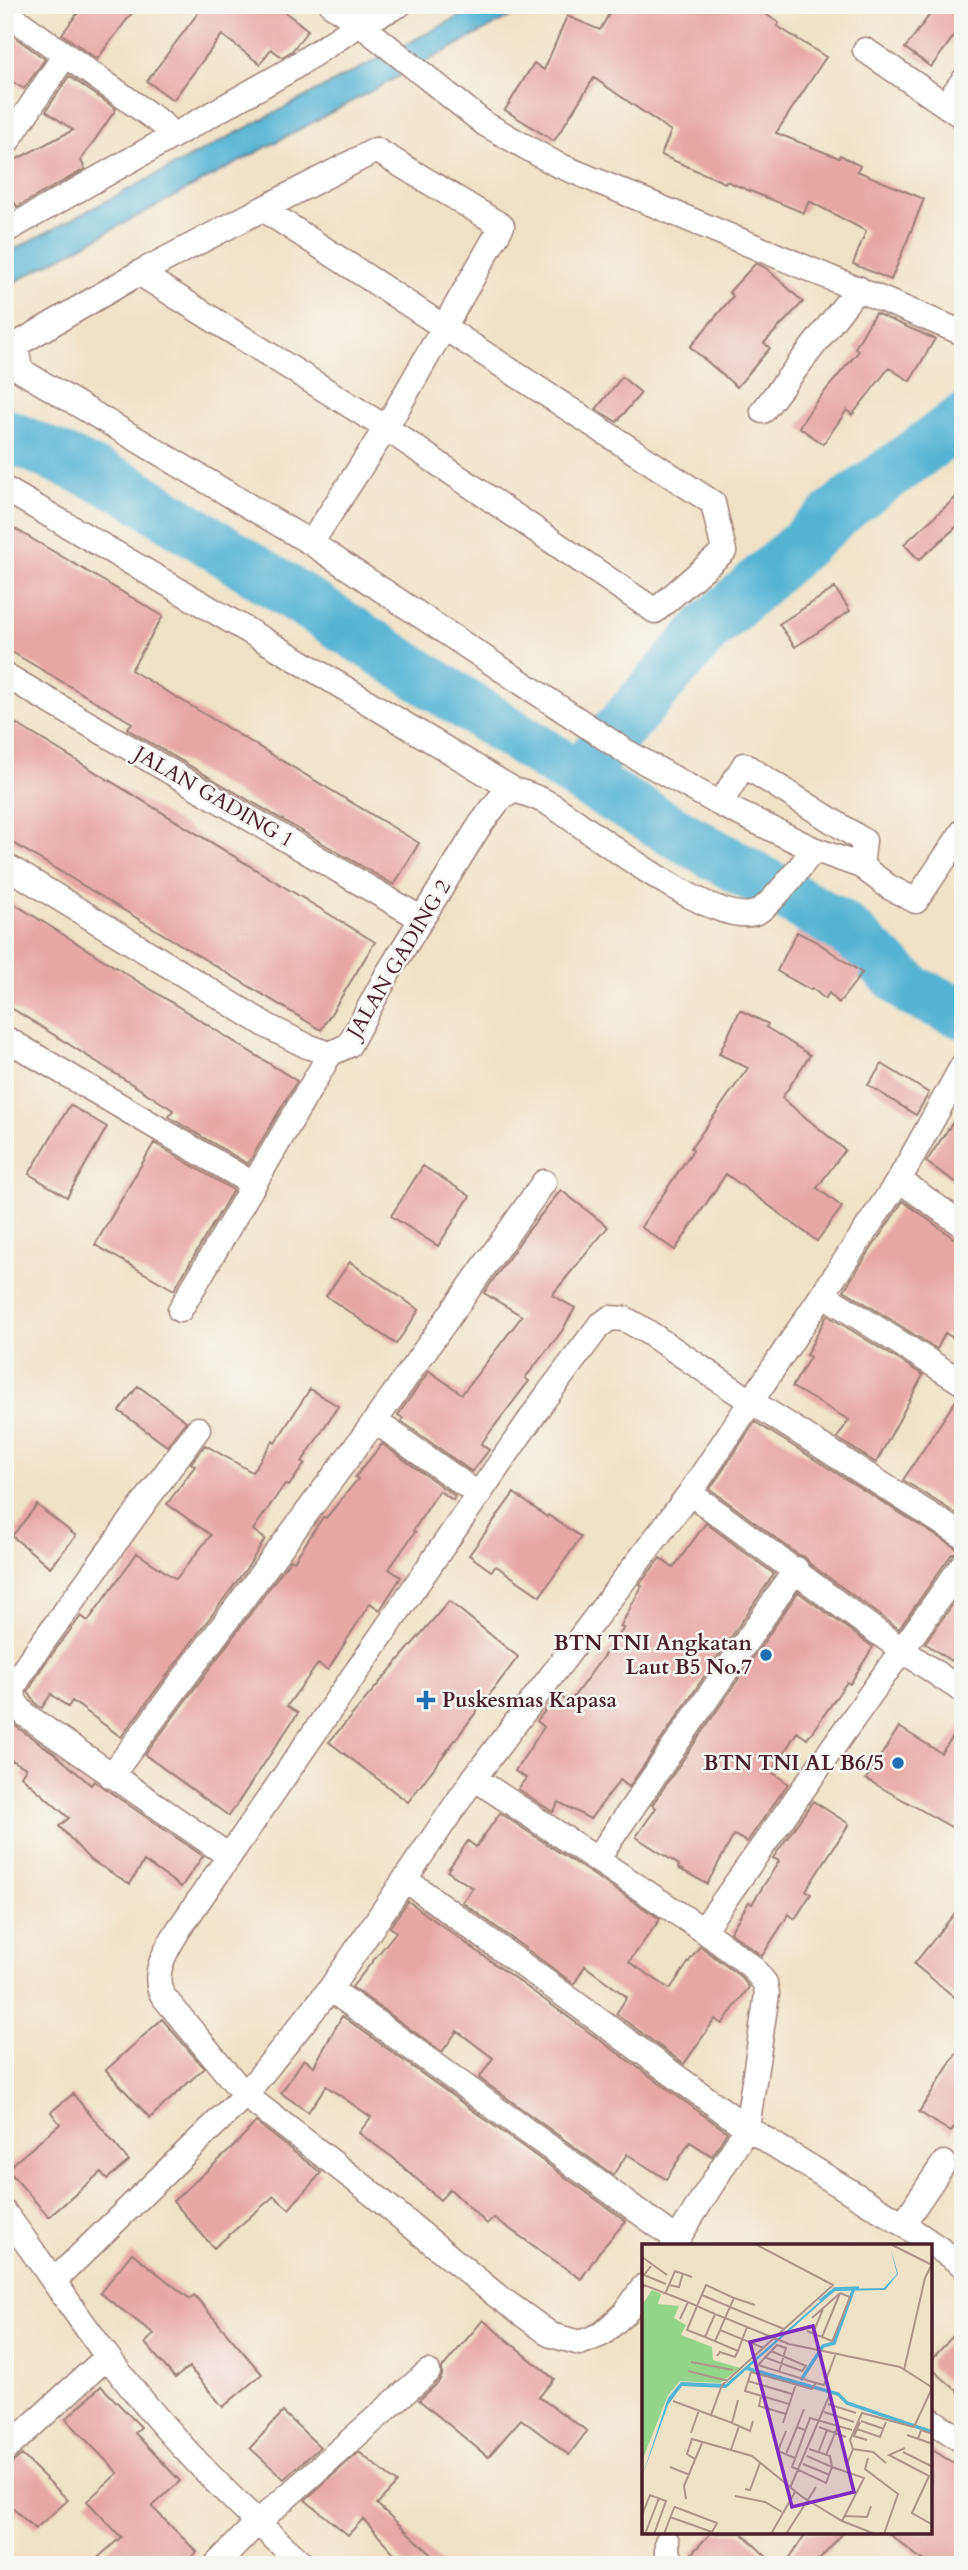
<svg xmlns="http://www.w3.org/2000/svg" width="968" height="2570" font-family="Cardo,serif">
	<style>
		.water { fill: #54b4d3; stroke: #4f6a7f; stroke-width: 2 }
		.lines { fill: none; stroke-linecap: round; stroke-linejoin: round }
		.river { stroke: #54b4d3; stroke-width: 52 }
		.building { fill: #e7a8a4 }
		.minor-casing { stroke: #9d8078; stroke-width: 27 }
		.minor { stroke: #fff; stroke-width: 24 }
		.poi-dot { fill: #1f6fb2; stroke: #f6f6f2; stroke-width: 2.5 }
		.labels { text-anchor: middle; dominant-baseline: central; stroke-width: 5; stroke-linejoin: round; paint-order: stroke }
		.street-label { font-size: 21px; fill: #4a1f2b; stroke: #f6f6f2 }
		.poi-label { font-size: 21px; font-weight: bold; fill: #4a1f2b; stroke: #f6f6f2; text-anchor: end }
		.inset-river { fill: none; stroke: #54b4d3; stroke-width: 3.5 }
		.inset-road { fill: none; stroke: #ae9488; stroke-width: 2 }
		.view { fill: #7b2cbf; fill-opacity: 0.15; stroke: #7b2cbf; stroke-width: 3.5 }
		.inset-edge { fill: none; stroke: #4a1f2b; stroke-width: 3.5 }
	</style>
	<rect width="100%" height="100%" fill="#f6f6f2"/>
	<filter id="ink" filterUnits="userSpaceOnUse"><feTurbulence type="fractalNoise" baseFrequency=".0143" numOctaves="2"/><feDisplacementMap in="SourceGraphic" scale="14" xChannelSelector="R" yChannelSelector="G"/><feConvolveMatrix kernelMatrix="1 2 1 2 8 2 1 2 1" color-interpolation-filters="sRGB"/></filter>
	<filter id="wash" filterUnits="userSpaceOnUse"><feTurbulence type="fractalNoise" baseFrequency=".00686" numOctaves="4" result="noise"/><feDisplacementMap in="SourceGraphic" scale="28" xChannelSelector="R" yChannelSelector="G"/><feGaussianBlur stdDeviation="1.57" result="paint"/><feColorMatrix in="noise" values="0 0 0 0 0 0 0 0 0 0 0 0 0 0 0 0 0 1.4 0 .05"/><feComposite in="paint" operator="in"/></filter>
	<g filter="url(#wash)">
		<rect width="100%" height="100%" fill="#f0e2c6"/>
		<path class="water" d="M 481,5 L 532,5 L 5,287 L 5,254 Z"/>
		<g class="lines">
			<path class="river" d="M 5,434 L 126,488 L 589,783 L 842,927 L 914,992 L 963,1013
				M 578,776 L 709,627 L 846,505 L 963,420"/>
		</g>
		<g id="blocks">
			<path class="building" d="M 84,5 L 138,5 L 97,59 L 62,34 Z
				M 204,5 L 276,5 L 308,30 L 292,51 L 282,57 L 271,49 L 260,64 L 222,35 L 173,100 L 147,81 Z
				M 614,5 L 752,5 L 779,23 L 777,26 L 826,57 L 776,133 L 839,158 L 840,155 L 860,166 L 857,171 L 924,199 L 891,280 L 853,264 L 866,231 L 809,201 L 804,213 L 726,181 L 725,183 L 661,155 L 671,131 L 594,78 L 554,141 L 505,110 L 534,63 L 544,70 L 567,16 L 600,30 Z
				M 937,5 L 963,5 L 963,24 L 931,67 L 905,48 Z
				M 5,30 L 45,59 L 24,89 L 5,77 Z
				M 69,76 L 116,109 L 81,160 L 85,169 L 17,207 L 5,184 L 5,165 L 73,130 L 46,111 Z
				M 756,263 L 766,268 L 803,302 L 764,343 L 770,348 L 737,387 L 690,347 L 733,296 L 729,292 Z
				M 875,313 L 935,339 L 910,381 L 889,368 L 852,415 L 847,410 L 823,444 L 799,427 L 815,403 L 859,351 L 855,348 Z
				M 622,377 L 641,393 L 617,422 L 596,409 Z
				M 963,491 L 963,521 L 919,560 L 904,544 Z
				M 5,523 L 163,616 L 131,670 L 419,843 L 394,885 L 127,729 L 132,723 L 5,648 Z
				M 835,588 L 850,611 L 795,647 L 779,624 Z
				M 5,717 L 375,942 L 321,1030 L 5,838 Z
				M 5,898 L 297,1081 L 248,1164 L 169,1117 L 173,1110 L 5,1004 Z
				M 797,932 L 817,942 L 862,973 L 839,1003 L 829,993 L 825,999 L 812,988 L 811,990 L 777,971 Z
				M 740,1010 L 768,1024 L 766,1027 L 810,1055 L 782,1098 L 845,1150 L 817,1188 L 842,1207 L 817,1241 L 726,1174 L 675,1250 L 641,1227 L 693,1150 L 691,1148 L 748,1068 L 719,1054 Z
				M 882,1064 L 929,1093 L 916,1115 L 868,1085 Z
				M 70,1105 L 107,1127 L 67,1197 L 29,1174 Z
				M 963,1107 L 963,1187 L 926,1162 Z
				M 154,1143 L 233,1190 L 174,1290 L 95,1245 Z
				M 423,1166 L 470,1196 L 438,1246 L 391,1216 Z
				M 561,1190 L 608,1227 L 552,1295 L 575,1308 L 562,1331 L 525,1378 L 529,1381 L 481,1444 L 489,1450 L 472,1472 L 401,1421 L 403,1418 L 398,1415 L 429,1371 L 462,1394 L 522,1316 L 484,1293 L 527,1232 Z
				M 903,1201 L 963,1245 L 963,1344 L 945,1333 L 937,1349 L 844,1290 Z
				M 350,1262 L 419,1310 L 396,1344 L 326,1296 Z
				M 827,1315 L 923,1375 L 876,1463 L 837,1438 L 849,1420 L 792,1387 L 810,1357 L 806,1355 Z
				M 138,1386 L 186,1421 L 167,1446 L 119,1411 Z
				M 310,1389 L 338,1406 L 302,1462 L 305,1463 L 289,1486 L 285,1484 L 253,1530 L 265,1539 L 249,1565 L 121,1737 L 72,1701 L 68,1707 L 51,1694 L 42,1708 L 37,1705 L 28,1692 L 41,1669 L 81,1616 L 88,1621 L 137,1553 L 176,1579 L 211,1535 L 167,1504 L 195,1466 L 191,1463 L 205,1445 L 252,1472 L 273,1441 L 275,1443 Z
				M 958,1397 L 963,1398 L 963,1518 L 903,1480 Z
				M 755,1422 L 959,1550 L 951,1555 L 899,1629 L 810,1564 L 805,1557 L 797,1554 L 710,1489 Z
				M 382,1444 L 455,1496 L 453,1500 L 439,1491 L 413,1531 L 415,1532 L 389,1569 L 401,1577 L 380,1610 L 370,1603 L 328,1670 L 318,1664 L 287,1706 L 298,1713 L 229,1816 L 145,1755 L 291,1559 L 294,1561 L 323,1517 L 326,1518 L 358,1479 L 355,1477 Z
				M 514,1493 L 547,1517 L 548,1515 L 581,1537 L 540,1596 L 496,1566 L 491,1571 L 469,1555 Z
				M 37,1505 L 76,1536 L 50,1567 L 12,1536 Z
				M 706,1523 L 774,1574 L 629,1787 L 620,1780 L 590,1819 L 559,1802 L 553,1812 L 518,1789 L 526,1778 L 515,1771 L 544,1727 L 537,1721 L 558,1694 L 569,1703 L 624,1628 L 620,1627 L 642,1586 L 640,1584 L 660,1558 L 673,1568 Z
				M 963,1590 L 963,1644 L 951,1661 L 925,1643 Z
				M 798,1592 L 873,1647 L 850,1684 L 847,1682 L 807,1739 L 797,1732 L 772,1772 L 788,1784 L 747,1842 L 734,1835 L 707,1884 L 678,1868 L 679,1865 L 636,1837 L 656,1808 L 652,1805 Z
				M 449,1601 L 518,1657 L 408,1802 L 329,1742 Z
				M 5,1713 L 18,1728 L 54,1753 L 91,1785 L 94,1781 L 203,1856 L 181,1887 L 144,1861 L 130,1884 L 89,1859 L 59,1826 L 69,1818 L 21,1776 L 26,1768 L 12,1760 L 5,1771 Z
				M 963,1723 L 963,1812 L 953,1828 L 866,1779 L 899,1727 L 941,1753 Z
				M 813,1801 L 849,1824 L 806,1890 L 811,1894 L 795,1919 L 789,1914 L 762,1956 L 730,1932 L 749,1902 L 752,1904 L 779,1861 L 773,1858 Z
				M 500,1813 L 660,1919 L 629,1962 L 670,1989 L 700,1946 L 741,1977 L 749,1987 L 722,2024 L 715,2019 L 684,2064 L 616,2014 L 627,1997 L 585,1966 L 574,1984 L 462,1902 L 473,1888 L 447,1871 L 468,1841 L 476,1847 Z
				M 408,1901 L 727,2132 L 712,2156 L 690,2142 L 666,2179 L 627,2154 L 613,2175 L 479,2078 L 493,2058 L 457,2031 L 442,2052 L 352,1987 L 396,1932 L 390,1927 Z
				M 963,1903 L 963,2004 L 914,1964 Z
				M 342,2016 L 626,2221 L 599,2252 L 581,2279 L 494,2218 L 487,2224 L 450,2189 L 440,2200 L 392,2157 L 359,2133 L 371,2117 L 326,2086 L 308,2112 L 281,2093 L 304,2059 L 314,2066 Z
				M 162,2019 L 204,2068 L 150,2118 L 106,2070 Z
				M 963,2043 L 963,2114 L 951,2132 L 919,2112 Z
				M 73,2094 L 129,2161 L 107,2179 L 101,2172 L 49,2217 L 7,2169 L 60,2124 L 51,2112 Z
				M 256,2122 L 321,2173 L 289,2209 L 274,2196 L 214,2248 L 173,2201 L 230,2150 Z
				M 132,2253 L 190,2299 L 194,2295 L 262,2374 L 223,2407 L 189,2367 L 175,2378 L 145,2343 L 154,2334 L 100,2293 Z
				M 483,2320 L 554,2379 L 539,2397 L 587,2431 L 569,2455 L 521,2419 L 488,2457 L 419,2400 L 438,2383 L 442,2376 L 442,2368 Z
				M 963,2325 L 963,2396 L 931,2368 L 931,2360 Z
				M 101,2386 L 141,2427 L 135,2433 L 180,2481 L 152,2507 L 197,2552 L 183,2565 L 90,2565 L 121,2537 L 87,2501 L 118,2473 L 66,2419 Z
				M 283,2412 L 320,2447 L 284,2479 L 250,2448 Z
				M 931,2449 L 963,2469 L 963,2565 L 932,2565 L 917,2556 L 888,2533 L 931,2533 Z
				M 359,2452 L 397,2483 L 377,2504 L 443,2565 L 405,2565 L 363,2519 L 348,2535 L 305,2500 Z
				M 22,2455 L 68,2500 L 35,2529 L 5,2501 L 5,2468 Z
				M 711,2533 L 742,2533 L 775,2565 L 703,2565 L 691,2554 Z
				M 806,2533 L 843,2533 L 815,2565 L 785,2565 Z"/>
		</g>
	</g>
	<g filter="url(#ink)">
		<use href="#blocks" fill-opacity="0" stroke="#9d8078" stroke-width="2"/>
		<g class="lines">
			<defs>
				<path id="minor" d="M 332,5 L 360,24 L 485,124 L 556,164 L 963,333
					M 5,12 L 161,123 L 173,136
					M 865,50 L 963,117
					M 945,105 L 963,81
					M 5,145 L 65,55
					M 5,231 L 288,71 L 360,24 L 399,5
					M 139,273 L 386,428 L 655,611 L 724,551 L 713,503 L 263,209
					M 763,411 L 858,288
					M 5,489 L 281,650 L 514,790 C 528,794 541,798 553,806 C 589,829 717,931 757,912 C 769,907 805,862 813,849 L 861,866 L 889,887 L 916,901 L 963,831
					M 311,543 L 386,428 L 502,226 L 376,150 L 139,273 L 16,345 L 20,370 L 311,543 L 625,751 L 720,804 L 813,849
					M 5,675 L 422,919
					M 720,804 L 744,765 L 864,841 L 861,866
					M 5,865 L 269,1027 L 307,1046 L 330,1054
					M 5,1038 L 253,1184
					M 899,1180 L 963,1225
					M 824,1295 L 963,1383
					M 180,1310 L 330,1054 L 349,1045 L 388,973 L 480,825 L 499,800 L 514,790
					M 198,1429 L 29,1661 C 15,1686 3,1693 27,1716 L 229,1856
					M 690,1493 C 781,1559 869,1630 963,1691
					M 479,1495 L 375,1421 L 544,1182
					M 111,1776 L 375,1421
					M 474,1778 L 703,1930 L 751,1966 L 765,1983 L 767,1994 L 747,2128 L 903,2224 L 963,2265
					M 597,1859 L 796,1569
					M 406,1880 L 747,2128 L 673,2246
					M 703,1930 L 963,1564
					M 330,1989 L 678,2240
					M 5,2213 C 40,2260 72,2309 107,2356 C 164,2433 233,2502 304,2565
					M 903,2224 L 944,2163
					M 55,2280 L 245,2095 L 330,1989 L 474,1778 L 690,1493 L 899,1180 L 963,1065
					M 644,2286 L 625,2313 L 602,2334 L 580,2343 L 551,2335 L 496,2295 L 363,2186 L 245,2095 L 163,1996 C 150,1975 167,1948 179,1929 L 545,1398 L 599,1326 L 610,1318 L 625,1319 L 646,1331 L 752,1402 L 963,1536
					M 931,2420 L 963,2441
					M 5,2450 L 107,2357
					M 667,2542 L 667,2553 L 675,2565
					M 216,2565 L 257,2523 L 428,2372"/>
			</defs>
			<use href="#minor" class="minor-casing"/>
			<use href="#minor" class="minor"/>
		</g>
	</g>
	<g class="poi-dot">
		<circle cx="766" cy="1655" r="7"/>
		<path d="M422.5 1689.5h7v7h7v7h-7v7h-7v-7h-7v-7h7z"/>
		<circle cx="898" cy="1763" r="7"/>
	</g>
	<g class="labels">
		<g class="street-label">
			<text transform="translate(214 797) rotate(30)">JALAN GADING 1</text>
			<text transform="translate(399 959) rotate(-59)">JALAN GADING 2</text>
		</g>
		<g class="poi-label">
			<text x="752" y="1643">BTN TNI Angkatan<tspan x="752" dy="24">Laut B5 No.7</tspan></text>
			<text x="442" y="1700" text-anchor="start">Puskesmas Kapasa</text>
			<text x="884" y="1763">BTN TNI AL B6/5</text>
		</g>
	</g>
	<g transform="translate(642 2244)">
		<rect width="290" height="290" fill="#f0e2c6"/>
		<path d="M 10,46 L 19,50 L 16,60 L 37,62 L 32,74 L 44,81 L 39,91 L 70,103 L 71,116 L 98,124 L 78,139 L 38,137 L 26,151 L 0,217 L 0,61 Z" fill="#95d48b"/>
		<path d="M 248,2 L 256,30 L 243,46 L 192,47 L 84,144 L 40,142 L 26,161 L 0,233 L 26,154 L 39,138 L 84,140 L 192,45 L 242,44 L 255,30 Z" fill="#54b4d3"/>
		<path class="inset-river" d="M 178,57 L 193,45 L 217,44M 104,124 L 196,150 L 205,159 L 290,188M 159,136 L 181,102 L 192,99 L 212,44"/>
		<path class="inset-road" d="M 250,1 L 290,21M 0,13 L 25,31M 9,22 L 2,31 L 24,40M 27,41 L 37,43 L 41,29M 0,46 L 2,41 L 46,58M 23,50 L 33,27 L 50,33M 92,54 L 113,61M 170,74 L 197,50M 38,75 L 46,58 L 55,62 L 64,41 L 92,54 L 88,63 L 60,51M 105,83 L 83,74 L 88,63 L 142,85M 78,86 L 83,74 L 73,70 L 63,93 L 96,107 L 105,83 L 147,100 L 258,123 L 291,144M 165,87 L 190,97M 171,89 L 181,65M 63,93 L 45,86 L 55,62 L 73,70M 180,93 L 198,49M 73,97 L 78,86 L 122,104M 190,98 L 208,53 L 198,49M 75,112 L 78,108 L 93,113 L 96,107M 122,113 L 160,127 L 164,122 L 129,107M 49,118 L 91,126M 262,126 L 283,34 L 290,20M 46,127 L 86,137M 137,128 L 144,104 L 135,101 L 116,121 L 174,139M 106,137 L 150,150M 119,152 L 117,162 L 144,170M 31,157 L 90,179 L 96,156M 147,160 L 103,147 L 109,128 L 170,145 L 174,139 L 182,141 L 194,109M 186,160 L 214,169M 162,165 L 155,183 L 163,186M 182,168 L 212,178M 69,171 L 80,141 L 191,41 L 115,1M 219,177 L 242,185M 218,178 L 212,192 L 225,196M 141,179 L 154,140M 97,182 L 108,187 L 111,177M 177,183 L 204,193M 215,185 L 238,193 L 244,178M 144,187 L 136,207 L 153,214M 49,189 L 57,166M 265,191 L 291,200M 276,195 L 279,186 L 291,190M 263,204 L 247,211 L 287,232 L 270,269 L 291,281M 167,205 L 188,212 L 190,223 L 222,234 L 200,277M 211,205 L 208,196 L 220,169 L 272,183 L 290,144M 89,206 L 97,182 L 90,179M 177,207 L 185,186M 261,208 L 291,223M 144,210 L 155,183M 184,211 L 196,182M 165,212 L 190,223 L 184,239 L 150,223 L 168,174 L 210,186M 226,214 L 223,225 L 256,250 L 242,290M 53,215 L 45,210 L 50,195 L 110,212 L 159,252 L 200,277 L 233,290M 161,220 L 188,231M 205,220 L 211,205 L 231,208 L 244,219M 28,223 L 48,231M 148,244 L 188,150M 103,245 L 108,246 L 118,219M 93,252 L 123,258 L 140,268M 44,255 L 42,242 L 60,199M 0,271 L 8,251 L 24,257 L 12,290M 203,272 L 225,273 L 229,262M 3,290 L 17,254M 22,290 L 32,264 L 33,263 L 75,279 L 70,288 L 28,273M 129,290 L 153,248M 144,290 L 174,243"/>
		<path class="view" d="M 171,82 L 212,248 L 150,263 L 108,98 Z"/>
		<rect width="290" height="290" class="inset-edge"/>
	</g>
	<rect width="968" height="2570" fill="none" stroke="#f6f6f2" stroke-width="28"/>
</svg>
